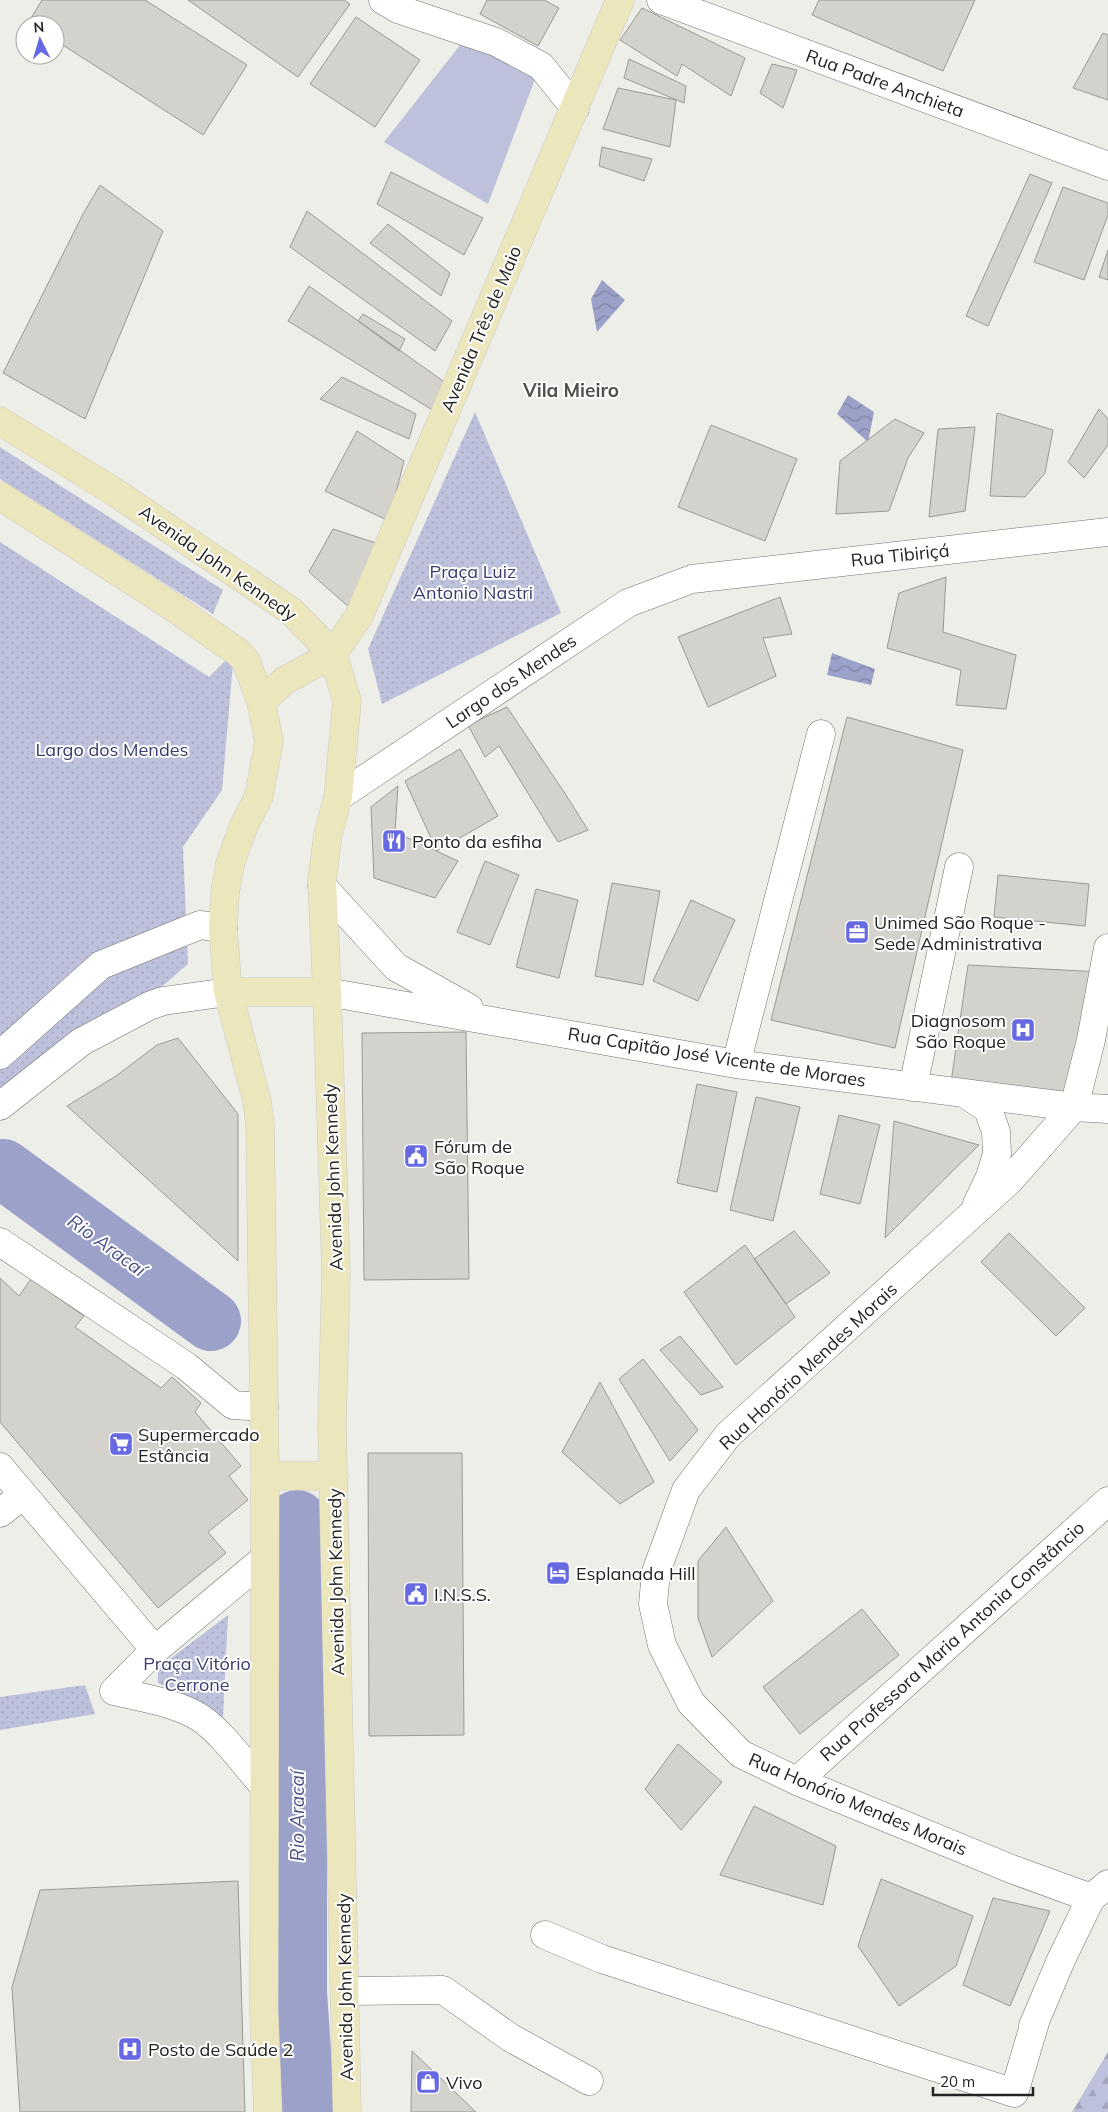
<svg xmlns="http://www.w3.org/2000/svg" width="1108" height="2112" font-family="Mulish,sans-serif">
	<style>
		.forest { fill: url(#forest-firs) }
		.park { fill: url(#park-dots) }
		.pitch { fill: #bdc1db }
		.water { fill: url(#water-waves) }
		.lines { fill: none; stroke-linecap: round; stroke-linejoin: round }
		.river { stroke: #9ba1c8; stroke-width: 60 }
		.building { fill: #d3d2cd; stroke: #9a9994 }
		.minor-casing { stroke: #72726d; stroke-width: 29 }
		.major-casing { stroke: #cacaca; stroke-width: 29 }
		.minor { stroke: #fff; stroke-width: 28 }
		.major { stroke: #ece6bc; stroke-width: 28 }
		.labels { text-anchor: middle; dominant-baseline: central; stroke-width: 4; stroke-linejoin: round; paint-order: stroke }
		.street-label { font-size: 18px; fill: #232321; stroke: #fffffe }
		.park-label { font-size: 18px; fill: #383c6f; stroke: #fffffe }
		.poi-label { font-size: 18px; fill: #232321; stroke: #fffffe; text-anchor: start }
		.neighbourhood-label { font-size: 19px; font-weight: bold; fill: #51504c; stroke: #fffffe }
		.water-label { font-size: 19px; font-style: italic; fill: #4c5186; stroke: #fffffe }
	</style>
	<defs>
		<pattern id="forest-firs" width="22" height="20" patternUnits="userSpaceOnUse" patternTransform="scale(1.25)"><rect width="22" height="20" fill="#bdc1db"/><path d="M5 1l3.5 6h-7zM16 11l3.5 6h-7z" fill="#a2a6bc"/></pattern>
		<pattern id="park-dots" width="8" height="8" patternUnits="userSpaceOnUse" patternTransform="scale(1.25)"><rect width="8" height="8" fill="#bdc1db"/><path d="M2 2h.1M6 6h.1" fill="none" stroke="#a2a6bc" stroke-width="1.8" stroke-linecap="round"/></pattern>
		<pattern id="water-waves" width="16" height="10" patternUnits="userSpaceOnUse" patternTransform="scale(1.25)"><rect width="16" height="10" fill="#9ba1c8"/><path d="M0 5q4-4 8 0t8 0" fill="none" stroke="#7e83a2"/></pattern>
	</defs>
	<rect width="100%" height="100%" fill="#eeeee8"/>
	<path class="forest" d="M 1108,2052 L 1108,2112 L 1072,2112 Z"/>
	<path class="park" d="M 475,412 L 561,613 L 382,704 L 368,649 Z
		M 0,447 L 223,590 L 213,614 L 0,479 Z
		M 0,542 L 209,677 L 234,652 L 222,790 L 183,847 L 188,964 L 151,996 L 0,1099 Z
		M 228,1615 L 223,1717 L 158,1683 L 158,1668 Z
		M 85,1685 L 95,1714 L 0,1730 L 0,1697 Z"/>
	<path class="pitch" d="M 468,35 L 538,71 L 488,204 L 384,142 Z"/>
	<path class="water" d="M 602,280 L 625,300 L 597,332 L 591,299 Z
		M 848,395 L 874,412 L 868,442 L 837,414 Z
		M 832,653 L 875,669 L 871,685 L 827,675 Z"/>
	<g class="lines">
		<path class="river" d="M 3,1169 L 211,1321
			M 297,1520 L 297,1992 L 305,2112"/>
	</g>
	<path class="building" d="M 42,0 L 145,0 L 247,65 L 203,135 L 55,40 L 55,25 L 31,25 L 28,23 Z
		M 188,0 L 344,0 L 350,4 L 298,77 Z
		M 487,0 L 544,0 L 559,8 L 538,46 L 480,14 Z
		M 819,0 L 975,0 L 943,71 L 812,15 Z
		M 642,8 L 745,58 L 731,96 L 682,64 L 677,76 L 620,40 Z
		M 356,17 L 420,60 L 375,127 L 310,84 Z
		M 1103,33 L 1108,35 L 1108,100 L 1073,88 Z
		M 629,59 L 686,86 L 684,103 L 624,78 Z
		M 772,64 L 797,70 L 783,108 L 760,93 Z
		M 618,88 L 676,100 L 670,147 L 603,129 Z
		M 602,147 L 652,159 L 644,181 L 599,166 Z
		M 391,172 L 483,218 L 464,255 L 377,204 Z
		M 1030,174 L 1052,183 L 988,326 L 966,316 Z
		M 100,185 L 163,231 L 85,419 L 3,373 L 83,214 Z
		M 1063,187 L 1108,203 L 1108,215 L 1084,280 L 1034,262 Z
		M 307,211 L 452,321 L 435,351 L 290,247 Z
		M 388,224 L 450,273 L 441,296 L 370,243 Z
		M 1108,250 L 1108,280 L 1099,277 Z
		M 309,286 L 446,383 L 434,411 L 288,321 Z
		M 363,314 L 405,339 L 399,351 L 358,321 Z
		M 342,377 L 416,414 L 409,439 L 320,399 Z
		M 1099,409 L 1108,419 L 1108,445 L 1084,478 L 1068,462 Z
		M 997,413 L 1053,430 L 1045,473 L 1025,497 L 990,496 Z
		M 895,419 L 924,433 L 908,458 L 889,511 L 836,514 L 840,461 Z
		M 711,425 L 797,459 L 765,541 L 678,507 Z
		M 975,427 L 965,511 L 929,517 L 938,429 Z
		M 357,431 L 404,461 L 389,521 L 325,491 Z
		M 333,529 L 388,547 L 359,616 L 309,572 Z
		M 946,577 L 943,632 L 1016,655 L 1006,709 L 956,705 L 961,670 L 887,648 L 899,593 Z
		M 780,597 L 792,634 L 763,638 L 776,676 L 708,707 L 678,637 Z
		M 507,707 L 566,795 L 588,830 L 558,842 L 499,746 L 485,757 L 468,725 Z
		M 847,717 L 963,750 L 895,1048 L 771,1020 Z
		M 460,749 L 498,816 L 437,851 L 405,781 Z
		M 398,786 L 395,832 L 458,861 L 435,898 L 374,878 L 371,807 Z
		M 485,861 L 519,875 L 490,945 L 457,932 Z
		M 998,875 L 1089,884 L 1085,926 L 994,917 Z
		M 612,883 L 660,891 L 643,985 L 595,976 Z
		M 536,889 L 578,900 L 559,978 L 516,967 Z
		M 691,900 L 735,920 L 698,1001 L 653,981 Z
		M 968,965 L 1101,972 L 1073,1105 L 950,1089 Z
		M 466,1032 L 469,1279 L 364,1280 L 362,1033 Z
		M 178,1038 L 238,1114 L 238,1261 L 67,1106 L 116,1076 L 157,1045 Z
		M 697,1084 L 737,1092 L 717,1192 L 677,1183 Z
		M 756,1097 L 800,1107 L 773,1221 L 730,1210 Z
		M 839,1115 L 880,1125 L 860,1204 L 820,1194 Z
		M 894,1121 L 979,1145 L 885,1238 Z
		M 794,1231 L 830,1273 L 786,1304 L 754,1259 Z
		M 1009,1233 L 1085,1308 L 1056,1336 L 981,1262 Z
		M 745,1245 L 795,1317 L 736,1365 L 684,1292 Z
		M 0,1278 L 19,1296 L 31,1279 L 84,1316 L 75,1327 L 161,1388 L 172,1377 L 201,1403 L 195,1412 L 241,1466 L 229,1476 L 248,1500 L 208,1532 L 226,1553 L 158,1608 L 0,1422 Z
		M 680,1336 L 723,1387 L 701,1395 L 660,1350 Z
		M 643,1359 L 698,1430 L 670,1461 L 619,1379 Z
		M 600,1382 L 654,1482 L 620,1504 L 562,1452 Z
		M 368,1453 L 462,1453 L 464,1735 L 369,1736 Z
		M 726,1527 L 773,1601 L 712,1657 L 698,1618 L 698,1561 Z
		M 862,1609 L 899,1655 L 800,1734 L 763,1687 Z
		M 678,1744 L 722,1782 L 681,1830 L 645,1789 Z
		M 754,1806 L 836,1846 L 823,1905 L 720,1875 Z
		M 881,1879 L 973,1916 L 956,1966 L 899,2006 L 858,1946 Z
		M 238,1881 L 245,2112 L 20,2112 L 12,1987 L 40,1890 Z
		M 993,1898 L 1050,1911 L 1010,2006 L 963,1985 Z
		M 412,2051 L 476,2112 L 411,2112 Z"/>
	<g class="lines">
		<defs>
			<path id="minor" d="M 383,0 L 398,9 L 496,42 L 541,66 L 575,108
				M 661,0 L 1108,166
				M 338,797 L 628,603 L 692,579 L 1108,532
				M 322,886 L 396,967 L 469,1008
				M 327,992 L 736,1064 L 1074,1107 L 1108,1109
				M 0,1055 L 101,965 L 200,925 L 223,928
				M 736,1064 L 821,734
				M 913,1087 L 959,867
				M 964,1093 L 988,1109 L 996,1132 L 997,1154 L 990,1177 L 977,1204
				M 0,1106 L 81,1042 L 149,1006 L 163,1001 L 228,992
				M 0,1242 L 186,1366 L 233,1405 L 264,1407
				M 0,1467 L 155,1650
				M 0,1513 L 23,1495
				M 797,1781 L 1108,1501
				M 264,1786 C 246,1766 221,1731 199,1717 C 174,1702 142,1698 114,1691 L 155,1650 L 264,1559
				M 1091,1898 L 1014,1870 L 797,1781 L 741,1754 L 691,1703 L 662,1645 L 653,1604 L 656,1572 L 686,1490 L 728,1435 L 1010,1180 L 1074,1107 L 1091,1040 L 1108,948
				M 545,1935 L 602,1959 L 1014,2093 L 1036,2019
				M 345,1991 L 443,1990 L 511,2038 L 589,2081
				M 1033,2026 L 1061,1960 L 1091,1898 L 1108,1884"/>
			<path id="major" d="M 0,421 L 113,491 L 291,611 L 333,654 L 347,701 L 338,797 L 328,834 L 322,880 L 327,992 L 336,1272 L 332,1425 L 347,2112
				M 0,496 L 170,605 L 239,653 L 246,661 L 261,702 L 269,741 L 259,796 L 244,825 L 230,864 L 225,893 L 223,928 L 228,992 L 257,1101 L 260,1125 L 265,1476 L 264,2011 L 268,2112
				M 261,702 L 284,681 L 333,654 L 359,616 L 620,0
				M 228,992 L 327,992
				M 265,1476 L 334,1476"/>
		</defs>
		<use href="#minor" class="minor-casing"/>
		<use href="#major" class="major-casing"/>
		<use href="#minor" class="minor"/>
		<use href="#major" class="major"/>
	</g>
	<defs>
		<symbol id="restaurant-square" viewBox="-11 -11 22 22"><rect x="-9" y="-9" width="18" height="18" rx="4" fill="#6669e2" stroke="#fffffe"/><path d="M-5-6h1v4h1v-4h1v4h1v-4h1v5L-1.5 .5V6h-2V.5L-5-1ZM5-6V6H3V1.5H1.5Q1.5-4 5-6Z" fill="#fff"/></symbol>
		<symbol id="office-square" viewBox="-11 -11 22 22"><rect x="-9" y="-9" width="18" height="18" rx="4" fill="#6669e2" stroke="#fffffe"/><path d="M-6-3h4V-5.5h4V-3h4V5H-6ZM-1-4.5V-3h2v-1.5ZM-6 0V1H6V0Z" fill="#fff"/></symbol>
		<symbol id="hospital-square" viewBox="-11 -11 22 22"><rect x="-9" y="-9" width="18" height="18" rx="4" fill="#6669e2" stroke="#fffffe"/><path d="M-5-5h3v3.5h4V-5h3V5h-3V1.5h-4V5h-3Z" fill="#fff"/></symbol>
		<symbol id="civic-square" viewBox="-11 -11 22 22"><rect x="-9" y="-9" width="18" height="18" rx="4" fill="#6669e2" stroke="#fffffe"/><path d="M-.6-6.5H3V-4.5H.6V-3L4-1V1h2V6H-6V1h2V-1L-.6-3ZM-1.2 2.5V6h2.4V2.5Z" fill="#fff"/></symbol>
		<symbol id="supermarket-square" viewBox="-11 -11 22 22"><rect x="-9" y="-9" width="18" height="18" rx="4" fill="#6669e2" stroke="#fffffe"/><path d="M-6-5.5h2.5l.6 2H6L4.5 2H-2.5L-4.4-4H-6ZM-1.5 3.2a1.3 1.3 0 1 0 .1 0ZM3 3.2a1.3 1.3 0 1 0 .1 0Z" fill="#fff"/></symbol>
		<symbol id="hotel-square" viewBox="-11 -11 22 22"><rect x="-9" y="-9" width="18" height="18" rx="4" fill="#6669e2" stroke="#fffffe"/><path d="M-6-4.5h1.5V1H6V5H4.5V3h-9V5H-6ZM-4 0a1.8 1.8 0 1 1 3.6 0ZM.5 0V-2.5h3Q6-2.5 6 0Z" fill="#fff"/></symbol>
		<symbol id="shop-square" viewBox="-11 -11 22 22"><rect x="-9" y="-9" width="18" height="18" rx="4" fill="#6669e2" stroke="#fffffe"/><path d="M-5-2.5h2.3a2.7 3.5 0 0 1 5.4 0H5L5.5 6h-11ZM-1.5-2.5h3a1.5 2.3 0 0 0-3 0Z" fill="#fff"/></symbol>
	</defs>
	<g fill-rule="evenodd">
		<use href="#restaurant-square" x="380" y="827" width="28" height="28"/>
		<use href="#office-square" x="843" y="918" width="28" height="28"/>
		<use href="#hospital-square" x="1009" y="1016" width="28" height="28"/>
		<use href="#civic-square" x="402" y="1142" width="28" height="28"/>
		<use href="#supermarket-square" x="107" y="1430" width="28" height="28"/>
		<use href="#hotel-square" x="544" y="1559" width="28" height="28"/>
		<use href="#civic-square" x="402" y="1580" width="28" height="28"/>
		<use href="#hospital-square" x="116" y="2035" width="28" height="28"/>
		<use href="#shop-square" x="414" y="2068" width="28" height="28"/>
	</g>
	<g class="labels">
		<g class="street-label">
			<text transform="translate(885 83) rotate(20)">Rua Padre Anchieta</text>
			<text transform="translate(481 329) rotate(-67)">Avenida Três de Maio</text>
			<text transform="translate(900 555) rotate(-6)">Rua Tibiriçá</text>
			<text transform="translate(218 563) rotate(35)">Avenida John Kennedy</text>
			<text transform="translate(511 681) rotate(-34)">Largo dos Mendes</text>
			<text transform="translate(717 1057) rotate(9)">Rua Capitão José Vicente de Moraes</text>
			<text transform="translate(333 1177) rotate(-92)">Avenida John Kennedy</text>
			<text transform="translate(808 1366) rotate(-43)">Rua Honório Mendes Morais</text>
			<text transform="translate(336 1582) rotate(-91)">Avenida John Kennedy</text>
			<text transform="translate(952 1641) rotate(-42)">Rua Professora Maria Antonia Constâncio</text>
			<text transform="translate(858 1804) rotate(23)">Rua Honório Mendes Morais</text>
			<text transform="translate(345 1987) rotate(-91)">Avenida John Kennedy</text>
		</g>
		<g class="park-label">
			<text x="473" y="571">Praça Luiz<tspan x="473" dy="21">Antonio Nastri</tspan></text>
			<text x="112" y="749">Largo dos Mendes</text>
			<text x="197" y="1663">Praça Vitório<tspan x="197" dy="21">Cerrone</tspan></text>
		</g>
		<g class="poi-label">
			<text x="412" y="841">Ponto da esfiha</text>
			<text x="874" y="922">Unimed São Roque -<tspan x="874" dy="21">Sede Administrativa</tspan></text>
			<text x="1006" y="1020" text-anchor="end">Diagnosom<tspan x="1006" dy="21">São Roque</tspan></text>
			<text x="434" y="1146">Fórum de<tspan x="434" dy="21">São Roque</tspan></text>
			<text x="138" y="1434">Supermercado<tspan x="138" dy="21">Estância</tspan></text>
			<text x="576" y="1573">Esplanada Hill</text>
			<text x="434" y="1594">I.N.S.S.</text>
			<text x="148" y="2049">Posto de Saúde 2</text>
			<text x="446" y="2082">Vivo</text>
		</g>
		<g class="neighbourhood-label">
			<text x="571" y="390">Vila Mieiro</text>
		</g>
		<g class="water-label">
			<text transform="translate(107 1245) rotate(36)">Rio Aracaí</text>
			<text transform="translate(297 1816) rotate(-90)">Rio Aracaí</text>
		</g>
	</g>
	<g transform="translate(40 40) rotate(355)"><circle r="24" fill="#fffffe" stroke="#a7a7a6"/>
	<path d="M0-4L9 19L0 12L-9 19Z" fill="#6669e2"/>
	<text y="-8" font-size="14" font-weight="bold" text-anchor="middle" fill="#232321">N</text>
	</g>
	<path d="M933 2087v8h100v-8" fill="none" stroke="#232321" stroke-width="2.5"/>
	<text x="940" y="2087" font-size="15" fill="#232321" stroke="#fffffe" stroke-width="4" paint-order="stroke">20 m</text>
</svg>
